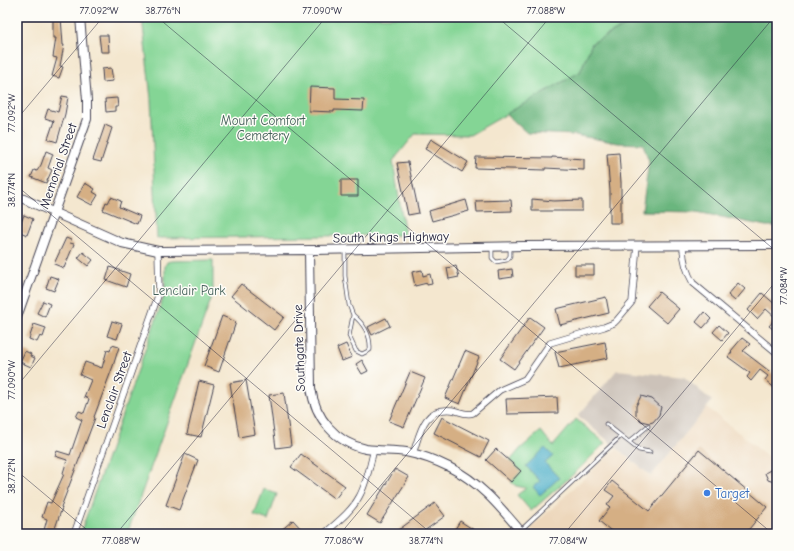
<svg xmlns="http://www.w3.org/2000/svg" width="794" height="551" font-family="'Comic Neue',sans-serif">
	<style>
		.built { fill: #edd7bb }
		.industrial { fill: #ccc2b9 }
		.green { fill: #84d595; stroke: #537c68 }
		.forest { fill: #6bb67e; stroke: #466c5c }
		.water { fill: #49adc8; stroke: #366882 }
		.building { fill: #d5af84 }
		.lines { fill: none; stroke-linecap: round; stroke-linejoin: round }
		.lane-casing { stroke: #424051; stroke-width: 4.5 }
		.street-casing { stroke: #424051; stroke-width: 7 }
		.secondary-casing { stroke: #424051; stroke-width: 10 }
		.lane { stroke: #fff; stroke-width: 3 }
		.street { stroke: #fff; stroke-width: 5.5 }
		.secondary { stroke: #fff; stroke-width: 8 }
		.ticks { fill: none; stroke: #22223b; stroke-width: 1; stroke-opacity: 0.45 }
		.shop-dot { fill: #3f7fe0; stroke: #fdfcf7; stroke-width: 1.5 }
		.labels { text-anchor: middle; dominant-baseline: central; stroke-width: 3; stroke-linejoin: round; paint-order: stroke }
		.park-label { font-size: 13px; fill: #44615a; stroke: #fdfcf7 }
		.street-label { font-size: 13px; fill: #22223b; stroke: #fdfcf7 }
		.shop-label { font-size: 13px; fill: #366cbe; stroke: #fdfcf7; text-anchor: start }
		.neatline { fill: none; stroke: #22223b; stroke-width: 1.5 }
		.ticks-label { font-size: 10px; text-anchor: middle; fill: #22223b }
	</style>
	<rect width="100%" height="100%" fill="#fdfcf7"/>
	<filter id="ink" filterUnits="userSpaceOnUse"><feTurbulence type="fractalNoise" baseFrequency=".025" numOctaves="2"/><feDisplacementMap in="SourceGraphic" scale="8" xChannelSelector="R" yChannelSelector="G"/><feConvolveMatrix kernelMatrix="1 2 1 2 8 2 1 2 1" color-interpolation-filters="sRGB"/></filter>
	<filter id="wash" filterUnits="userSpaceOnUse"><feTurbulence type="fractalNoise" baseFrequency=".012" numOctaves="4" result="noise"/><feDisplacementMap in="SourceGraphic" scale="16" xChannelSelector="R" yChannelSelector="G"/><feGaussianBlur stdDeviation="0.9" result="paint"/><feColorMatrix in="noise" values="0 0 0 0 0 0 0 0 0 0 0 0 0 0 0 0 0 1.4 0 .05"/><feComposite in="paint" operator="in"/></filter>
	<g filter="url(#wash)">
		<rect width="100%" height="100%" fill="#f4e7cf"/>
		<path class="built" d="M 707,407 L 777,464 L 777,534 L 536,534 L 531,528 L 616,448 L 651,476 Z"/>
		<path class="industrial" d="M 617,370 L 684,377 L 712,401 L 651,476 L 578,416 Z"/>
		<path class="green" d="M 142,17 L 642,17 L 592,43 L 580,72 L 470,135 L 415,134 L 393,161 L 405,235 L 157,238 L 151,99 Z
			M 213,260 L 213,294 L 127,534 L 80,534 L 162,302 L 165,290 L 165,266 L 167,262 L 171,261 Z
			M 576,419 L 605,443 L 576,472 L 531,511 L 517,495 L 526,488 L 516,486 L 511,482 L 521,471 L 510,461 L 520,449 L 541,431 L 553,446 Z
			M 264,489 L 277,494 L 268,520 L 254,515 Z"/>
		<path class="forest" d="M 642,17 L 777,17 L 777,226 L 766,226 L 697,212 L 642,211 L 649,161 L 643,144 L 618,143 L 575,135 L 527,133 L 506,114 L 580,72 L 592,43 Z"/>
		<path class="water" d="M 545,448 L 553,456 L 545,463 L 559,478 L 540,495 L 533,487 L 540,481 L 526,466 Z"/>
		<g id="blocks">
			<path class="building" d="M 53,17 L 61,17 L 63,45 L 64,45 L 60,66 L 63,67 L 59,78 L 52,76 L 57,58 L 53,57 L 56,38 L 53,38 Z
				M 99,35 L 108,35 L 109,52 L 101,52 Z
				M 111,68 L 113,81 L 103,82 L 102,69 Z
				M 310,87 L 335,88 L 335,99 L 364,100 L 363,111 L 334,110 L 334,112 L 309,111 Z
				M 62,96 L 68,97 L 65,114 L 57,142 L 48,139 L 54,121 L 45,118 L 48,109 L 58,112 Z
				M 117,98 L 118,107 L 115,107 L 115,111 L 106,112 L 105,99 Z
				M 105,125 L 112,128 L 101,162 L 93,160 Z
				M 431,139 L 468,162 L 462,172 L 425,149 Z
				M 46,151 L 53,154 L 48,168 L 52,170 L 46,183 L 31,177 L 34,170 L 37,171 L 41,165 Z
				M 619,153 L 621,183 L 621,223 L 610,223 L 610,191 L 607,154 Z
				M 476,157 L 552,158 L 552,157 L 584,159 L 584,170 L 545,168 L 545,170 L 475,168 Z
				M 408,162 L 419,213 L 408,215 L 397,163 Z
				M 341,180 L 358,180 L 358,196 L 341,196 Z
				M 85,183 L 95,189 L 93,192 L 98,195 L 92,205 L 77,197 Z
				M 111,197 L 121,201 L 119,207 L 140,216 L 137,224 L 103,210 L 106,202 L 108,203 Z
				M 532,199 L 554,201 L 582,200 L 582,211 L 532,211 Z
				M 466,200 L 469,211 L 432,221 L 429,211 Z
				M 511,200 L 512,211 L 477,212 L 476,201 Z
				M 24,215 L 33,219 L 27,235 L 18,231 Z
				M 66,238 L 71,240 L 70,243 L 74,244 L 64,268 L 54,264 Z
				M 83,252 L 93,260 L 88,266 L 78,258 Z
				M 575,265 L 594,265 L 594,275 L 575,275 Z
				M 456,266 L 459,277 L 449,279 L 447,268 Z
				M 110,267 L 130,274 L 126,287 L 106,280 Z
				M 512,269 L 513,277 L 499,279 L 498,271 Z
				M 422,270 L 423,276 L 430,274 L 432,284 L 427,285 L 427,283 L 415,286 L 412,272 Z
				M 50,276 L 59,279 L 54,291 L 46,288 Z
				M 738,283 L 745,289 L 735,301 L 728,295 Z
				M 241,284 L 284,317 L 274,330 L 231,296 Z
				M 659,292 L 679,309 L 667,323 L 647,306 Z
				M 762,293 L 777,306 L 777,332 L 769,326 L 776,318 L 766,309 L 757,319 L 748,310 Z
				M 606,297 L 609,313 L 560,325 L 556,309 Z
				M 43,301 L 50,304 L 45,317 L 37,313 Z
				M 704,312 L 711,319 L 703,328 L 696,322 Z
				M 222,316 L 236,322 L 219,372 L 204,366 Z
				M 530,317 L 544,327 L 514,369 L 500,359 Z
				M 386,318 L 390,326 L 372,335 L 368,327 Z
				M 112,321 L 122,324 L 117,339 L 107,336 Z
				M 34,324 L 46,328 L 43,337 L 40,336 L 37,342 L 29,339 Z
				M 719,325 L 728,333 L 722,340 L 713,332 Z
				M 742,338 L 750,344 L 743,351 L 777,377 L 777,390 L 765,380 L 768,376 L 760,370 L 751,381 L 747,377 L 750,373 L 728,357 L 732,352 L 731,351 Z
				M 605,342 L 608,358 L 559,368 L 555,352 Z
				M 346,344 L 352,357 L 342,361 L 337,348 Z
				M 112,345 L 119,347 L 113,366 L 94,417 L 95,418 L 61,507 L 62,508 L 53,534 L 43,534 L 47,519 L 42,517 L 47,502 L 51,503 L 64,474 L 63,473 L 67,460 L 55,456 L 57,451 L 70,455 L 82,420 L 76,417 L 79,411 L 84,413 L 89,399 L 84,397 L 91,380 L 80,375 L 85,362 L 102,368 L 107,350 L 110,351 Z
				M 25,351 L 31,354 L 30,356 L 35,358 L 31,367 L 20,362 Z
				M 465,351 L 479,357 L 460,404 L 445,398 Z
				M 362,360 L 368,371 L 362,374 L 356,364 Z
				M 410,372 L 425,378 L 404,427 L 389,421 Z
				M 246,380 L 255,434 L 239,437 L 230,383 Z
				M 199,381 L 214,385 L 201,437 L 187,434 Z
				M 284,393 L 291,446 L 276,448 L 269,395 Z
				M 641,396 L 652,399 L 661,407 L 659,415 L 653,422 L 649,423 L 641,421 L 636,415 L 636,406 Z
				M 557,397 L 558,413 L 507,414 L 506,399 Z
				M 442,417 L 489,441 L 481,457 L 434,433 Z
				M 496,449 L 521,471 L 511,482 L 486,460 Z
				M 699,450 L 767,507 L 745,534 L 615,534 L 599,521 L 610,507 L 607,505 L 614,496 L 605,490 L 612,481 L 649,511 Z
				M 185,454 L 198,460 L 179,510 L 166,505 Z
				M 301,454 L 345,486 L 335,499 L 291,467 Z
				M 395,469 L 409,477 L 380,523 L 367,515 Z
				M 772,469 L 777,471 L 777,480 L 774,482 L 768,480 L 765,473 Z
				M 435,503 L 445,516 L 420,534 L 393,534 Z
				M 293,520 L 303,531 L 299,534 L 277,534 Z
				M 460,521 L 474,530 L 471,534 L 452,534 Z"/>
		</g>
	</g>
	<g filter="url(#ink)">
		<use href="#blocks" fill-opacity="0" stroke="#424051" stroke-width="1"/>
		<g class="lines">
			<defs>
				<path id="lane" d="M 492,247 L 492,258 L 496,262 L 507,260 L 510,256 L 510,248
					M 345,250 L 345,276 L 349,305 L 353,315 L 349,336 L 356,351 L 362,354 L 370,350 C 371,336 364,324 353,315
					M 606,424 L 639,450 L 650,452
					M 629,442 L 648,426
					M 521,530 L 621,436"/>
				<path id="street" d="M 683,246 C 683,259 686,271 693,283 L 777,353
					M 413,454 C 420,433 423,407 452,410 C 459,411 466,416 473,413 L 500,390 L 525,379 L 550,343 L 604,327 L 614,323 L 617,320 L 632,302 L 637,245
					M 74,534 L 159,293 L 158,251
					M 324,534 C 336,523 351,512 359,497 C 367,483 370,465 374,449"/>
				<path id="secondary" d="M 17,196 L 122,243 L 158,251 L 314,250 L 523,246 L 777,245
					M 309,250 L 311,388 C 315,418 336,443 366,449 C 379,451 393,450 406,452 C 421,455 435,460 449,467 C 480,482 501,508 523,534
					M 17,317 L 87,119 L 87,100 L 80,17"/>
			</defs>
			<use href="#lane" class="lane-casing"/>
			<use href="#street" class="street-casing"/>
			<use href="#secondary" class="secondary-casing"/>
			<use href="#lane" class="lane"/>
			<use href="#street" class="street"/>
			<use href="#secondary" class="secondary"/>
		</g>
	</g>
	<path class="ticks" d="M 157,17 L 773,534M 497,17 L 777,252M 17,119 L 103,17M 17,186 L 432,534M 17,386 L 326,17M 17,471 L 92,534M 116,534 L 550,17M 340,534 L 774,17M 564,534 L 777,280"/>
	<circle class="shop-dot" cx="707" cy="493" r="4"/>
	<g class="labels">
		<g class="park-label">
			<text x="263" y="120">Mount Comfort<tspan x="263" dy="15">Cemetery</tspan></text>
			<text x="189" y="290">Lenclair Park</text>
		</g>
		<g class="street-label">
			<text transform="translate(58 166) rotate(-71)">Memorial Street</text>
			<text transform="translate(391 237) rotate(-1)">South Kings Highway</text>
			<text transform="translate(299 348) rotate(-92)">Southgate Drive</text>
			<text transform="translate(114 390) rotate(-70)">Lenclair Street</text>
		</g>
		<g class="shop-label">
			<text x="715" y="493">Target</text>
		</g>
	</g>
	<rect width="794" height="551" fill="none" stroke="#fdfcf7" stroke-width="44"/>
	<rect x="22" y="22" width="750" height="507" class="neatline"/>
	<g class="ticks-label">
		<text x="99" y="14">77.092°W</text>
		<text x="163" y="14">38.776°N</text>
		<text x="322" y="14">77.090°W</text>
		<text x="546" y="14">77.088°W</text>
		<text transform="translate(11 113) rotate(-90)" y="4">77.092°W</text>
		<text transform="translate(11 190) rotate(-90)" y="4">38.774°N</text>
		<text transform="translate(783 286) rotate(-90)" y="4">77.084°W</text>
		<text transform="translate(11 380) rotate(-90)" y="4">77.090°W</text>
		<text transform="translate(11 476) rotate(-90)" y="4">38.772°N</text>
		<text x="121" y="544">77.088°W</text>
		<text x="344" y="544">77.086°W</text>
		<text x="426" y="544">38.774°N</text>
		<text x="568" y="544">77.084°W</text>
	</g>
</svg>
